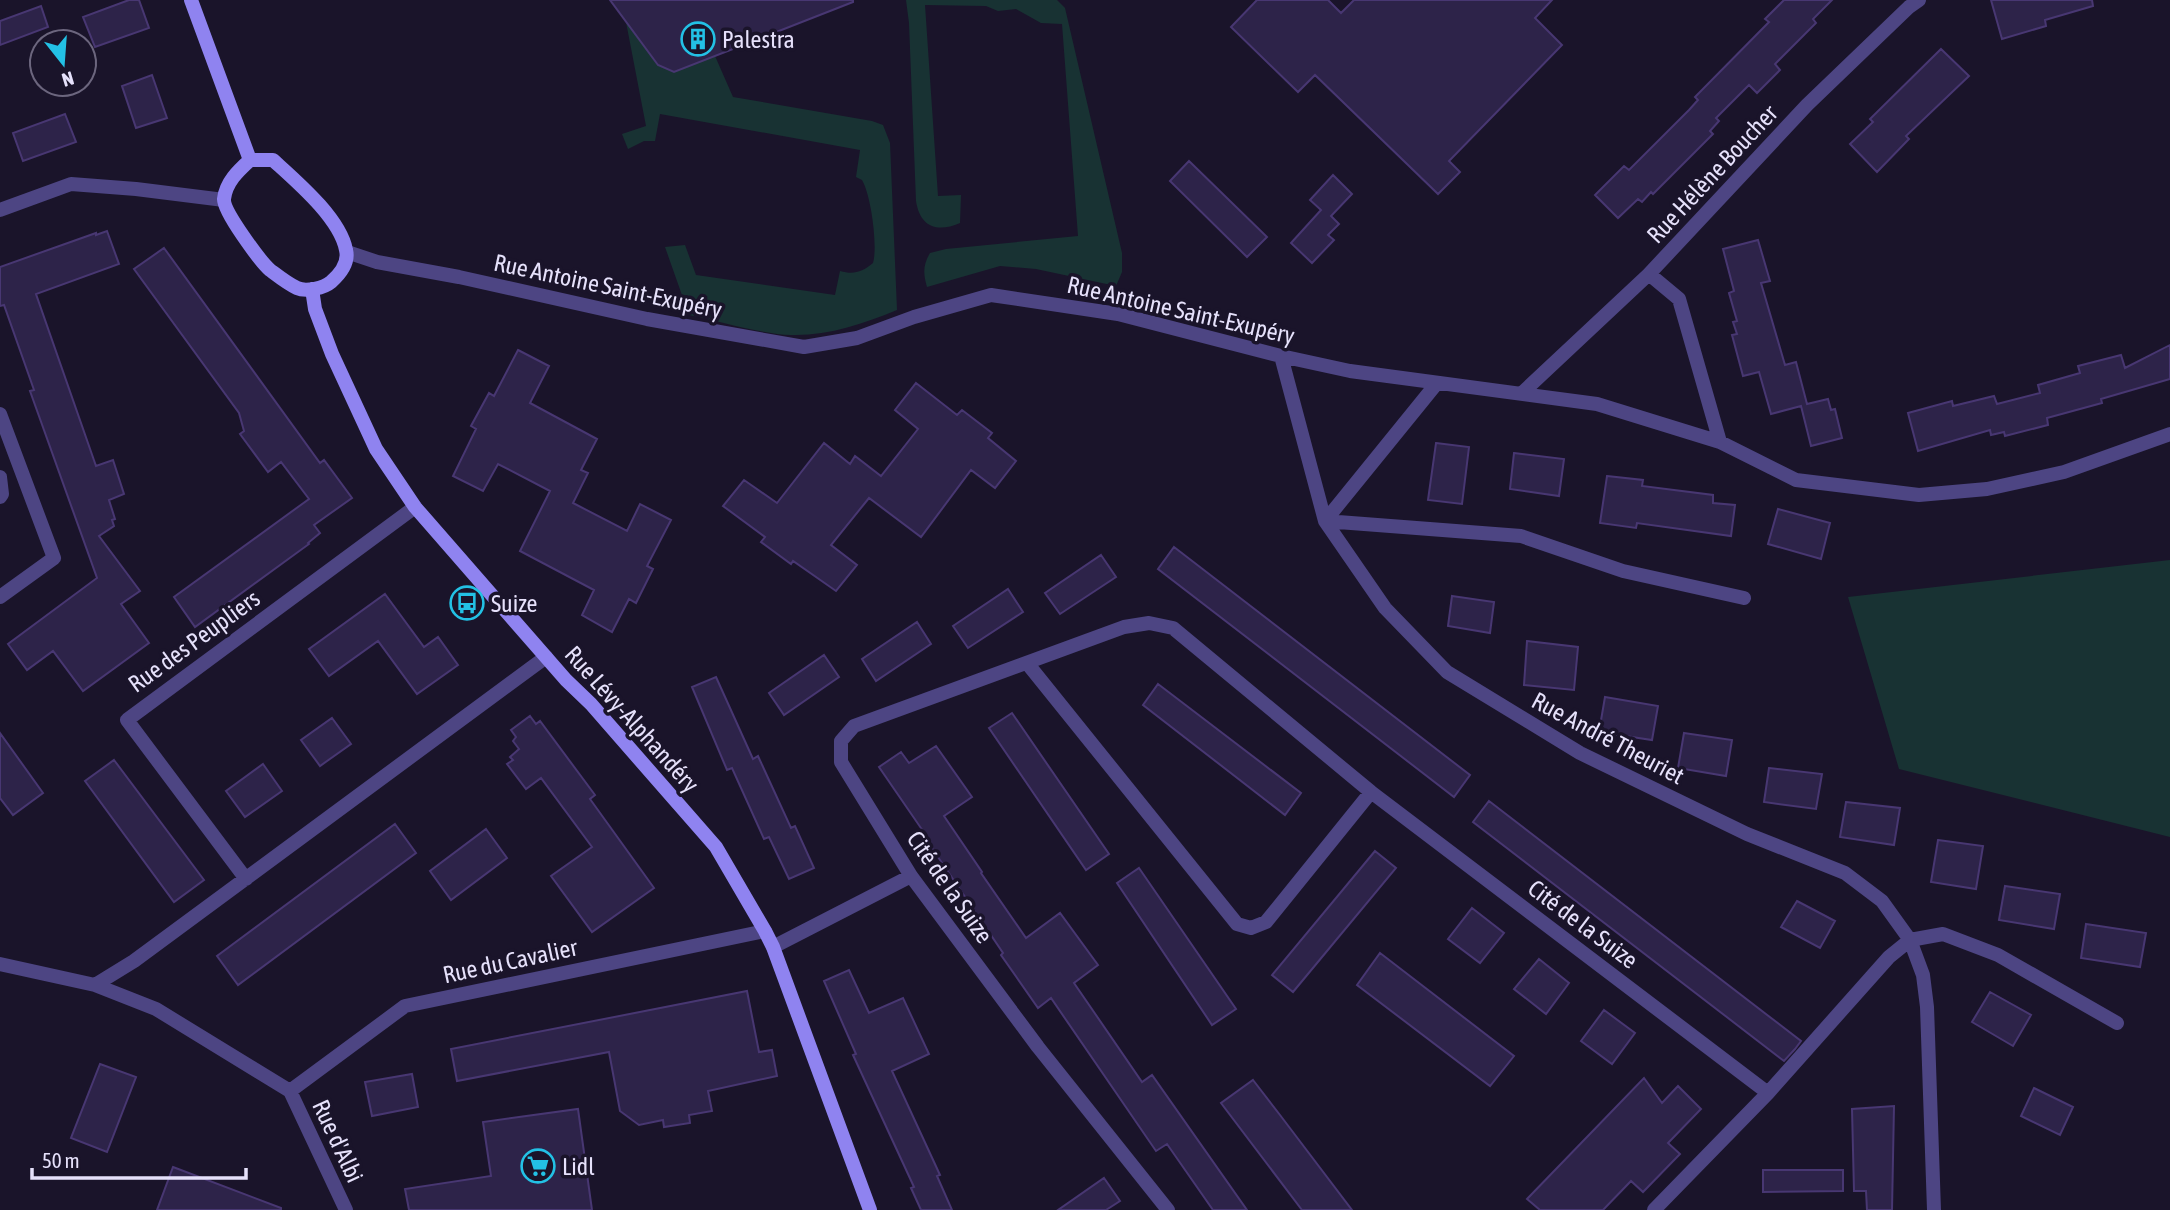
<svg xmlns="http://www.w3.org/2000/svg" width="2170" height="1210" font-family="'Asap Condensed',sans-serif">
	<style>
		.green { fill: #183233 }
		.building { fill: #2d2349; stroke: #483772; stroke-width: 2 }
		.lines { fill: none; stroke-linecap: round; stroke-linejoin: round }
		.street { stroke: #4d4583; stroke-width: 14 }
		.secondary { stroke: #8f83f0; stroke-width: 14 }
		.labels { text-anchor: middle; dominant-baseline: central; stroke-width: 7; stroke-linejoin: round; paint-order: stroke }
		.poi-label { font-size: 24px; fill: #e6e1fb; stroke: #1a142a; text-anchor: start }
		.street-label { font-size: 24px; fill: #e6e1fb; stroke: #1a142a }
	</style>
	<rect width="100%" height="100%" fill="#1a142a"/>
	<path class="green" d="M 906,0 L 1057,0 L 1065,8 L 1122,253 L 1122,272 L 1116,286 L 1036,269 L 1000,266 L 927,287 C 923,273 923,265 930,253 L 946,249 L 1078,236 L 1062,24 L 1041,23 L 1016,9 L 998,11 L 986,6 L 925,5 L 938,196 L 961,195 L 960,223 C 937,233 920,227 916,201 L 909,23 Z
		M 626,22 L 715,56 L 733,97 L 872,121 L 883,125 L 890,143 L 897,310 C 863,324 828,336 791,335 C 762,334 718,321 689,315 L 665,247 L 685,245 L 696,275 L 835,295 L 840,271 C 854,275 862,272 873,263 C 878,246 871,195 862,180 L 856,177 L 860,150 L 660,114 L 655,141 L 644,141 L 628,149 L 622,134 L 646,126 Z
		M 2170,560 L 2170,837 L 1899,769 L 1848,597 Z"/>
	<path class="building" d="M 129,0 L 139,0 L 149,28 L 95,47 L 83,17 Z
		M 610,0 L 853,0 L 853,2 L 674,72 L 658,65 Z
		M 1257,0 L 1328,0 L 1341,13 L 1354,0 L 1552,0 L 1535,18 L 1562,45 L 1449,161 L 1460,172 L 1438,194 L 1315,75 L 1298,92 L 1231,27 Z
		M 1784,0 L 1832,0 L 1813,19 L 1816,23 L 1775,64 L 1780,70 L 1757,93 L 1749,85 L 1716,118 L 1719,121 L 1710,131 L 1713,134 L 1653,194 L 1651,192 L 1642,202 L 1638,199 L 1618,218 L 1595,195 L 1624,166 L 1629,170 L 1689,110 L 1698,100 L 1695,97 L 1769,22 L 1765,19 Z
		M 1991,0 L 2092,0 L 2093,6 L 2045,20 L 2046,26 L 2002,39 Z
		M 41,6 L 48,27 L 0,45 L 0,21 Z
		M 1941,49 L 1969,76 L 1906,136 L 1909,139 L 1877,172 L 1850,144 L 1873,122 L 1870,119 Z
		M 152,75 L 167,118 L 136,128 L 122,86 Z
		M 65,114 L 76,142 L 23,161 L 13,133 Z
		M 1189,161 L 1267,237 L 1247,257 L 1170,181 Z
		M 1333,175 L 1352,194 L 1331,216 L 1339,224 L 1328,235 L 1334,240 L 1312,263 L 1291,243 L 1321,210 L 1310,200 Z
		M 107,231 L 119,264 L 36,294 L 96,466 L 113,460 L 124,494 L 109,500 L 115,519 L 112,520 L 114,526 L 99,536 L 140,591 L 121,604 L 149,643 L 83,691 L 53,651 L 27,670 L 8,644 L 97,578 L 30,391 L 34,390 L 4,305 L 0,306 L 0,267 L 96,233 L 96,235 Z
		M 1758,240 L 1770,281 L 1761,283 L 1785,365 L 1796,362 L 1807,404 L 1828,399 L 1831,410 L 1835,409 L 1842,438 L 1811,446 L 1801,406 L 1771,414 L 1759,372 L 1743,376 L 1732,335 L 1737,334 L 1733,322 L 1737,321 L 1729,293 L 1734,291 L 1723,249 Z
		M 164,248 L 320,463 L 324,460 L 352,498 L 314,525 L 320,533 L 308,543 L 309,544 L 195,627 L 174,597 L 309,499 L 281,462 L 268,472 L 240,434 L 244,431 L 239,413 L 134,269 Z
		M 2170,345 L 2170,379 L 2101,399 L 2102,403 L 2047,418 L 2048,425 L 2005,436 L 2004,432 L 1991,435 L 1990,430 L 1918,451 L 1908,413 L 1952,401 L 1953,406 L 1994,396 L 1997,404 L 2040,393 L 2038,385 L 2080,373 L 2078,366 L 2121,355 L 2125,368 Z
		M 518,350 L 549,366 L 530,403 L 597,439 L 581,470 L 588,473 L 573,503 L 627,531 L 640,504 L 671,520 L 647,566 L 653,569 L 636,603 L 629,599 L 612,632 L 582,615 L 594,590 L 520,551 L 550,491 L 498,464 L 483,491 L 453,476 L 476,429 L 471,426 L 489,393 L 494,396 Z
		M 916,383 L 957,415 L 962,410 L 992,433 L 988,438 L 1016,461 L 995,488 L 971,470 L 921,537 L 869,498 L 831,545 L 857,565 L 836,591 L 793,561 L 791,564 L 761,542 L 765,537 L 723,506 L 744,480 L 777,503 L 824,443 L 850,464 L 855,456 L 881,476 L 918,429 L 895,410 Z
		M 1436,443 L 1469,447 L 1462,504 L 1428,500 Z
		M 1514,453 L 1564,459 L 1559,496 L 1510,489 Z
		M 1607,476 L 1643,480 L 1642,486 L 1713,495 L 1713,503 L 1735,505 L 1731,536 L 1637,523 L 1636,528 L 1600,523 Z
		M 1778,509 L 1830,523 L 1821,559 L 1768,544 Z
		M 1174,547 L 1470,775 L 1454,797 L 1158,569 Z
		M 1101,555 L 1116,577 L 1060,614 L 1045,593 Z
		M 1008,589 L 1023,612 L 968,648 L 953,626 Z
		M 385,594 L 424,647 L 438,637 L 458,665 L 417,694 L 378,641 L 329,676 L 309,649 Z
		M 1452,596 L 1494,602 L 1490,633 L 1448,626 Z
		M 917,622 L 931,644 L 876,681 L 862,659 Z
		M 1527,641 L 1578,647 L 1574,690 L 1524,685 Z
		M 824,655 L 839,677 L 784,715 L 769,693 Z
		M 716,677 L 753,759 L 758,756 L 791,828 L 795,826 L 814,868 L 789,879 L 769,837 L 764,839 L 732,768 L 727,770 L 692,687 Z
		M 1158,684 L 1301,793 L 1285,815 L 1143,705 Z
		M 1605,697 L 1658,706 L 1652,740 L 1599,732 Z
		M 1012,713 L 1109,854 L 1086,870 L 989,728 Z
		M 530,716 L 536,724 L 540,721 L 595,795 L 590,799 L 654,888 L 592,932 L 551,876 L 592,847 L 541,778 L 526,789 L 507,764 L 513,760 L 510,757 L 519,749 L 513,741 L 516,737 L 511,730 Z
		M 332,718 L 351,744 L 320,766 L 301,740 Z
		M 0,733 L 43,793 L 13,815 L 0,798 Z
		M 1684,733 L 1732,740 L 1726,776 L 1678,768 Z
		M 936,746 L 972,797 L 944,816 L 982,872 L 981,873 L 1026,938 L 1060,913 L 1098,965 L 1074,983 L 1142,1082 L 1152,1075 L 1247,1210 L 1213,1210 L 1167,1144 L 1156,1151 L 1051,998 L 1038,1008 L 1001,955 L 1003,953 L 921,832 L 923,831 L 879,767 L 901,752 L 909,763 Z
		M 114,760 L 204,880 L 174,902 L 85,781 Z
		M 263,764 L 282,791 L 245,817 L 226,791 Z
		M 1769,768 L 1822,774 L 1816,809 L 1764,802 Z
		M 1489,801 L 1801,1041 L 1795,1049 L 1784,1061 L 1473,822 Z
		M 1846,802 L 1900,808 L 1894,845 L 1840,837 Z
		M 395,824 L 416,853 L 238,985 L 217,956 Z
		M 486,829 L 507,858 L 451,900 L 430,871 Z
		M 1938,840 L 1983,846 L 1976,889 L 1931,882 Z
		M 1375,851 L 1396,868 L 1293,992 L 1272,975 Z
		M 1139,868 L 1236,1009 L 1212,1025 L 1117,883 Z
		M 2005,886 L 2060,894 L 2054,929 L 1999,920 Z
		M 1797,901 L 1835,921 L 1820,948 L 1781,927 Z
		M 1472,908 L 1504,933 L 1480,963 L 1448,939 Z
		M 2086,924 L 2146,933 L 2140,967 L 2081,958 Z
		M 1380,953 L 1514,1056 L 1490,1086 L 1357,985 Z
		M 1539,959 L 1569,983 L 1546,1014 L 1514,989 Z
		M 849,970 L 869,1013 L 903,998 L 929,1054 L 892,1071 L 940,1175 L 937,1176 L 952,1210 L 921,1210 L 911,1188 L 914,1187 L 853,1055 L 856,1054 L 824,981 Z
		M 747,991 L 759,1052 L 772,1050 L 777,1076 L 708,1091 L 712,1111 L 689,1115 L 690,1123 L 664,1127 L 663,1120 L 639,1125 L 620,1111 L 609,1052 L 457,1081 L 451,1049 Z
		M 1990,992 L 2031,1015 L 2013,1046 L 1972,1022 Z
		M 1604,1010 L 1635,1033 L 1612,1064 L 1581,1041 Z
		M 100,1064 L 136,1077 L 107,1152 L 71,1138 Z
		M 412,1074 L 418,1107 L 372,1116 L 365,1082 Z
		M 1644,1078 L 1662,1103 L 1678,1086 L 1701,1109 L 1668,1143 L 1680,1154 L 1643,1192 L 1631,1181 L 1603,1210 L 1540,1210 L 1527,1199 Z
		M 1253,1080 L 1280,1115 L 1352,1210 L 1302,1210 L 1221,1103 Z
		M 2034,1088 L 2073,1107 L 2060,1135 L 2021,1116 Z
		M 1894,1106 L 1892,1210 L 1867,1210 L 1866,1191 L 1854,1191 L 1852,1109 Z
		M 578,1109 L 592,1210 L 409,1210 L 405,1189 L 491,1176 L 483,1122 Z
		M 173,1167 L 281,1208 L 281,1210 L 157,1210 Z
		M 1763,1170 L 1843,1170 L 1843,1191 L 1763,1192 Z
		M 1104,1178 L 1120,1201 L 1106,1210 L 1058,1210 Z"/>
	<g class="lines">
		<path class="street" d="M 1919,0 L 1909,7 L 1807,105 L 1649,274 L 1679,299 L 1720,442 L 1796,480 L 1919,495 L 1987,489 L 2064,472 L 2170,434
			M 0,210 L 71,184 L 136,189 L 224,200
			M 347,252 L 377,262 L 459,277 L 647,319 L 804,347 L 857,338 L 914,317 L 991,295 L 1118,314 L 1281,356 L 1350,371 L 1597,404 L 1720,442
			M 1281,356 L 1325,521 L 1385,608 L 1447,672 L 1580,753 L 1747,834 L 1845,873 L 1882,901 L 1910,940 L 1943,934 L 1998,955 L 2117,1023
			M 1521,394 L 1649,274
			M 0,414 L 54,558 L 0,597
			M 0,477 L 2,494 L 0,497
			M 1325,521 L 1521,536 L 1623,571 L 1744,598
			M 1325,521 L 1437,383
			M 1027,663 L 1237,924 L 1251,928 L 1266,922 L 1371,792
			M 246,879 L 127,720 L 415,507
			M 773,947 L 911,876
			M 0,964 L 95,985 L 156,1009 L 290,1091
			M 95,985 L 134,961 L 546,657
			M 290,1091 L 405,1006 L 765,931
			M 290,1091 L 346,1210
			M 1168,1210 L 1038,1047 L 911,876 L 841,762 L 841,741 L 854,726 L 1124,627 L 1149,623 L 1173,628 L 1371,792 L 1768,1093
			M 1654,1210 L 1768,1093 L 1889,957 L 1910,940 L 1923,975 L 1927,1007 L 1934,1210"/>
		<path class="secondary" d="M 191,0 L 250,160
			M 250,160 L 273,160 C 296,181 340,218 346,250 C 349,262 340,274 331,282 C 324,288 306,292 297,288 C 288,284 278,276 270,270 C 260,261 223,211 224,199 C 226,182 238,171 250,160 Z
			M 312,289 L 315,309 L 332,354 L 376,449 L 415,507 L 566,680 L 591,704 L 716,847 L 765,931 L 773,947 L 870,1210"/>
	</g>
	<defs>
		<symbol id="building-ring" viewBox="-11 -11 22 22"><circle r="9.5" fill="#1a142a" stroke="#23c1e5" stroke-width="1.5"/><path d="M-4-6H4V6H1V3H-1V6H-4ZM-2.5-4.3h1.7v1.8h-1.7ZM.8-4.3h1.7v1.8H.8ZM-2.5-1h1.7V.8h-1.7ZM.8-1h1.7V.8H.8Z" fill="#23c1e5"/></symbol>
		<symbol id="bus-ring" viewBox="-11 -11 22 22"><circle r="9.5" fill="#1a142a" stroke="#23c1e5" stroke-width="1.5"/><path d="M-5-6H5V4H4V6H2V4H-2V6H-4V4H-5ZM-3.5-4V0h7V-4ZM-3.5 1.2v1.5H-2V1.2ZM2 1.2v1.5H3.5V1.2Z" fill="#23c1e5"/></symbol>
		<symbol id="supermarket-ring" viewBox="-11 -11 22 22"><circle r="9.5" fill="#1a142a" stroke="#23c1e5" stroke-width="1.5"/><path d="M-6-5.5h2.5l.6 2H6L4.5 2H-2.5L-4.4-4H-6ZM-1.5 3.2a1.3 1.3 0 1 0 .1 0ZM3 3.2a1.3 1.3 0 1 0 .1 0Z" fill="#23c1e5"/></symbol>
	</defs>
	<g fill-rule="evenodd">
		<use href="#building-ring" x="679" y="20" width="38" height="38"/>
		<use href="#bus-ring" x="448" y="584" width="38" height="38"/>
		<use href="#supermarket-ring" x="519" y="1147" width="38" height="38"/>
	</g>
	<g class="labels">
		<g class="poi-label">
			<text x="722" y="39">Palestra</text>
			<text x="491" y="603">Suize</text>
			<text x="562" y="1166">Lidl</text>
		</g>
		<g class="street-label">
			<text transform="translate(1712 174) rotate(-47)">Rue Hélène Boucher</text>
			<text transform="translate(608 286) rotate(12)">Rue Antoine Saint-Exupéry</text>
			<text transform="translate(1181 310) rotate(13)">Rue Antoine Saint-Exupéry</text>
			<text transform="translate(194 641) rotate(-36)">Rue des Peupliers</text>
			<text transform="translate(632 719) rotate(48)">Rue Lévy-Alphandéry</text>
			<text transform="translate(1608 738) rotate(28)">Rue André Theuriet</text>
			<text transform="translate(950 887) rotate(55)">Cité de la Suize</text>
			<text transform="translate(1583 924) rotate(37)">Cité de la Suize</text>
			<text transform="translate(510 961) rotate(-12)">Rue du Cavalier</text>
			<text transform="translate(338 1141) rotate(65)">Rue d'Albi</text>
		</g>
	</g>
	<g transform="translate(63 63) rotate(163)"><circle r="33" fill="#1a142a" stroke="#6c667e" stroke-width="2"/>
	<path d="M0-5L12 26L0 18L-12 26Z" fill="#23c1e5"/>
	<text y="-10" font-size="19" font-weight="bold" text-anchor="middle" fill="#e6e1fb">N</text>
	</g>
	<path d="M32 1168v10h214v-10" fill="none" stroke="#e6e1fb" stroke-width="3.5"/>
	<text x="42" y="1168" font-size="21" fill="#e6e1fb" stroke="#1a142a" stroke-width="5" paint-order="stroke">50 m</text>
</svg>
